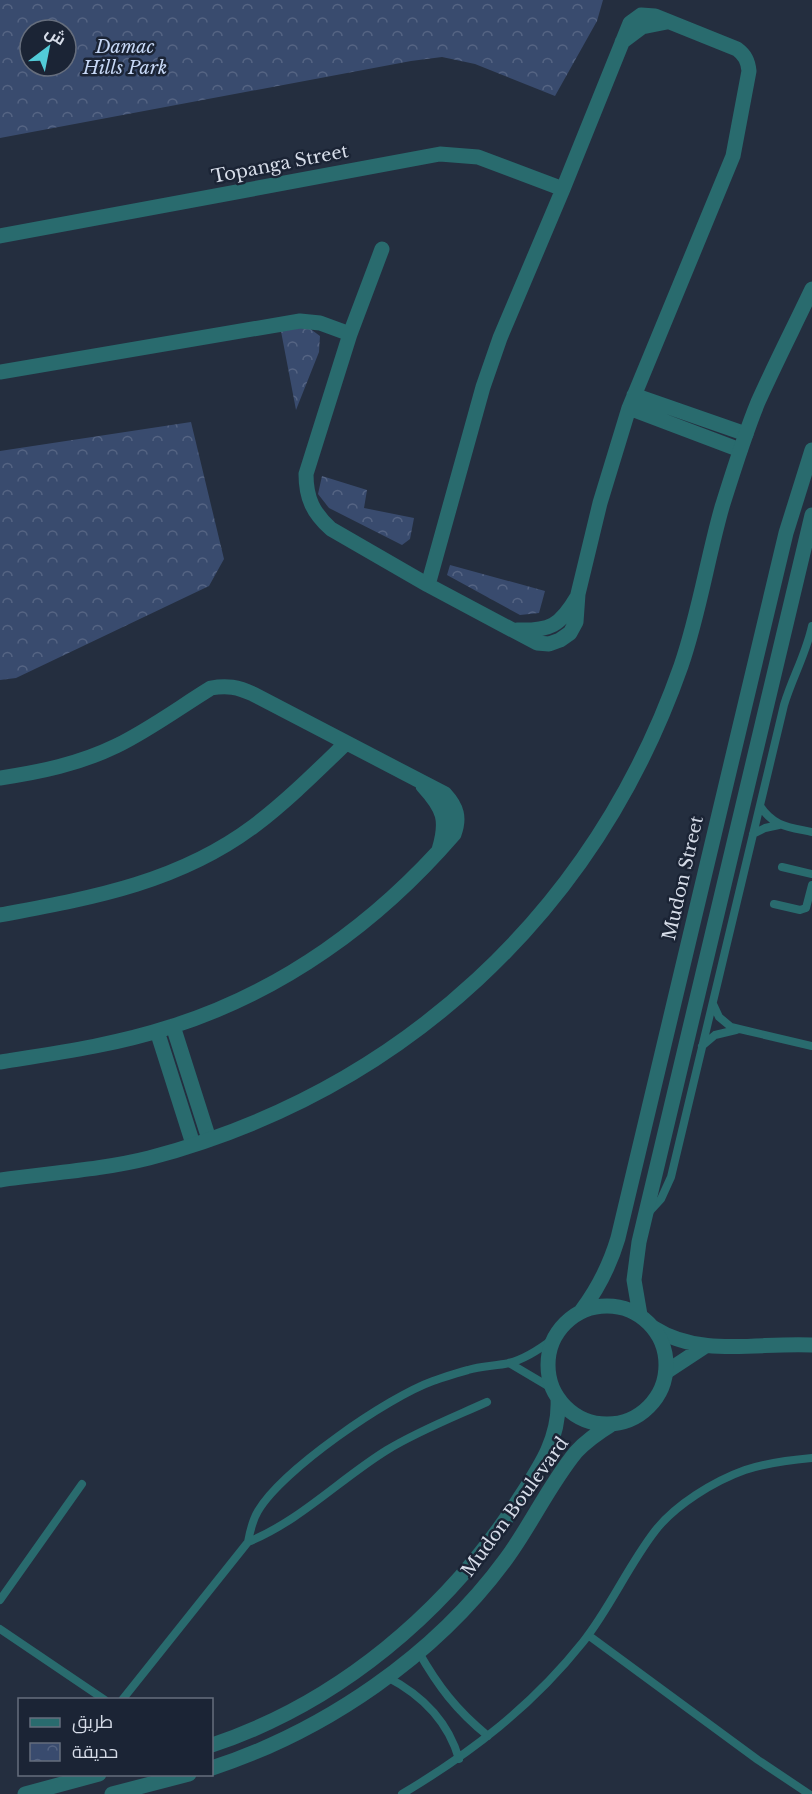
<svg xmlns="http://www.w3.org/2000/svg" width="812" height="1794" font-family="'Libre Baskerville',Cairo,serif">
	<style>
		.park { fill: url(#park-crowns); fill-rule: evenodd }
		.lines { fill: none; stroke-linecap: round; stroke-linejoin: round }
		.service { stroke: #296b6e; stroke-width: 8 }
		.minor { stroke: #296b6e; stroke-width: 15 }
		.tertiary { stroke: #296b6e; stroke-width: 15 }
		.labels { text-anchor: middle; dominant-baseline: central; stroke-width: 5; stroke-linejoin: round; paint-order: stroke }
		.park-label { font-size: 18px; font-style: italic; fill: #c7d8f6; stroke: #1b2435 }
		.street-label { font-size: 18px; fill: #d6dce8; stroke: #1b2435 }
	</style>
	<defs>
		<pattern id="park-crowns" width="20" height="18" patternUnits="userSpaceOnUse" patternTransform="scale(1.5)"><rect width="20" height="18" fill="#394b6e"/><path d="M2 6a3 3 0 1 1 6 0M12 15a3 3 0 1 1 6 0" fill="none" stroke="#556483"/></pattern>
	</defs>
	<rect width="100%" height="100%" fill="#242e3f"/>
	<path class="park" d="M 0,0 L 603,0 L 597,21 L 555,96 L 475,64 L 442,57 L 411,61 L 0,138 ZM 30,30 L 66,30 L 66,66 L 30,66 Z
		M 305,325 L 320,336 L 319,352 L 296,410 L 280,326 Z
		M 191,422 L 224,559 L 209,586 L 16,678 L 0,680 L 0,451 Z
		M 322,476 L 367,490 L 364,508 L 414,518 L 410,539 L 402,545 L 329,508 L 318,494 Z
		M 450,565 L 545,591 L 539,613 L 520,615 L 447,575 Z"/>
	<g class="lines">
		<path class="service" d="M 760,806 C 774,827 789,827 812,832
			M 753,834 L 765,828 L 779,825
			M 782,867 L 812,874
			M 774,904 L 800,910 L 806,908 L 812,885
			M 713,1004 L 719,1017 L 731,1027 L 812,1046
			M 702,1046 L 715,1035 L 736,1030
			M 650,1211 L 661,1199 L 671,1177 L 784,705 C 792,678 806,654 812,626
			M 509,1363 L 553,1389
			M 248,1542 C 300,1521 340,1479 387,1450 C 418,1431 454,1417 487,1402
			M 0,1600 L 82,1484
			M 0,1629 L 105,1700
			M 588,1635 L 758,1760 L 809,1794
			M 418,1651 C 438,1686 456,1710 488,1736
			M 387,1677 C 422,1695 448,1721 459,1759
			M 122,1700 L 248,1542 C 250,1531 252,1521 258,1511 C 282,1470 388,1397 433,1381 C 445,1377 456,1373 468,1370 C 481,1366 496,1366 509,1363 C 525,1359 540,1349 553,1339
			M 402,1794 C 471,1753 532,1706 583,1642 C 610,1608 628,1566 655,1531 C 675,1505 714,1481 745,1470 C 766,1463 790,1460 812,1458"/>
		<path class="minor" d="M 622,42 L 642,27 L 667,22
			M 0,236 L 440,154 L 478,157 L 563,189
			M 382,249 L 350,334 L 306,474 C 306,498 313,513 331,529 L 428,585 L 537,643 L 549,644 L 560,640 L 570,633 L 576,622 L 578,594 L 600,503 L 629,408 L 733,156 L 749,71 C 748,61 745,55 737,49 L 655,16 L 641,15 L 630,23 L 563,189 L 500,338 L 483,387 L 428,585
			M 0,372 L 300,321 L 320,323 L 350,334
			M 634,395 L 746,434
			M 629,408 L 740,450
			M 517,630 C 550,631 560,626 577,597
			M 0,778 C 40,772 79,764 116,746 C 149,730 180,707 211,688 C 227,685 238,687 253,694 L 445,794 C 457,807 460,818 454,834 C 378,922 282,992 170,1027 C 115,1045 57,1053 0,1062
			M 423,786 C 444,809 448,820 439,850
			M 0,915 C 91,898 178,883 254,826 C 287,801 316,772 346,743
			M 173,1026 L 209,1139
			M 157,1031 L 193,1144
			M 654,1328 C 701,1358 759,1342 812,1345
			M 666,1372 L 704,1347"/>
		<path class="tertiary" d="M 0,1180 C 49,1173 101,1170 149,1158 C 402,1091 594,913 681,666 C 699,614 707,560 722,507 C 733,472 744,436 758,402 C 775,364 794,327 812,289
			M548 1365a59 59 0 1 1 118 0a59 59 0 1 1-118 0Z
			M 582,1310 C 599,1287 610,1265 618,1238 L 786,533 L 812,450
			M 640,1315 L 634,1280 L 639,1242 L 812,515
			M 212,1745 C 338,1703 448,1611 519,1499 C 540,1467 560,1438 558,1399
			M 212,1768 C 325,1731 435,1656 506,1559 C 531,1525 549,1485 576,1452 C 586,1441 599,1432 612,1424
			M 25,1794 L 99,1774
			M 112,1794 L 189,1774"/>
	</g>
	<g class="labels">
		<g class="park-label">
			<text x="125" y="47">Damac<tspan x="125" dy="21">Hills Park</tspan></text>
		</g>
		<g class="street-label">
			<text transform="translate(280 164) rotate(-11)">Topanga Street</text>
			<text transform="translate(683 878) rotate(-77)">Mudon Street</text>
			<text transform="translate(515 1507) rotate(-54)">Mudon Boulevard</text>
		</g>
	</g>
	<rect x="18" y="1698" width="195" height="78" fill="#1b2435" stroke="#666e7d" stroke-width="1.5"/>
	<rect x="30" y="1718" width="30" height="9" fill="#296b6e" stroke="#666e7d" stroke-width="1.5"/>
	<text x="72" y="1728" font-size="18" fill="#d6dce8">طريق</text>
	<rect x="30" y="1743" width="30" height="18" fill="url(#park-crowns)" stroke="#666e7d" stroke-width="1.5"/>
	<text x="72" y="1758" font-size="18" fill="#d6dce8">حديقة</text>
	<g transform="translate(48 48) rotate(32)"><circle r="28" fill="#1b2435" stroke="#666e7d" stroke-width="1.5"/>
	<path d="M0-4.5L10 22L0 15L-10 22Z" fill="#52cbd8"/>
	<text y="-9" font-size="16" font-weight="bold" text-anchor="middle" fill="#d6dce8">ش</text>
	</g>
</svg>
